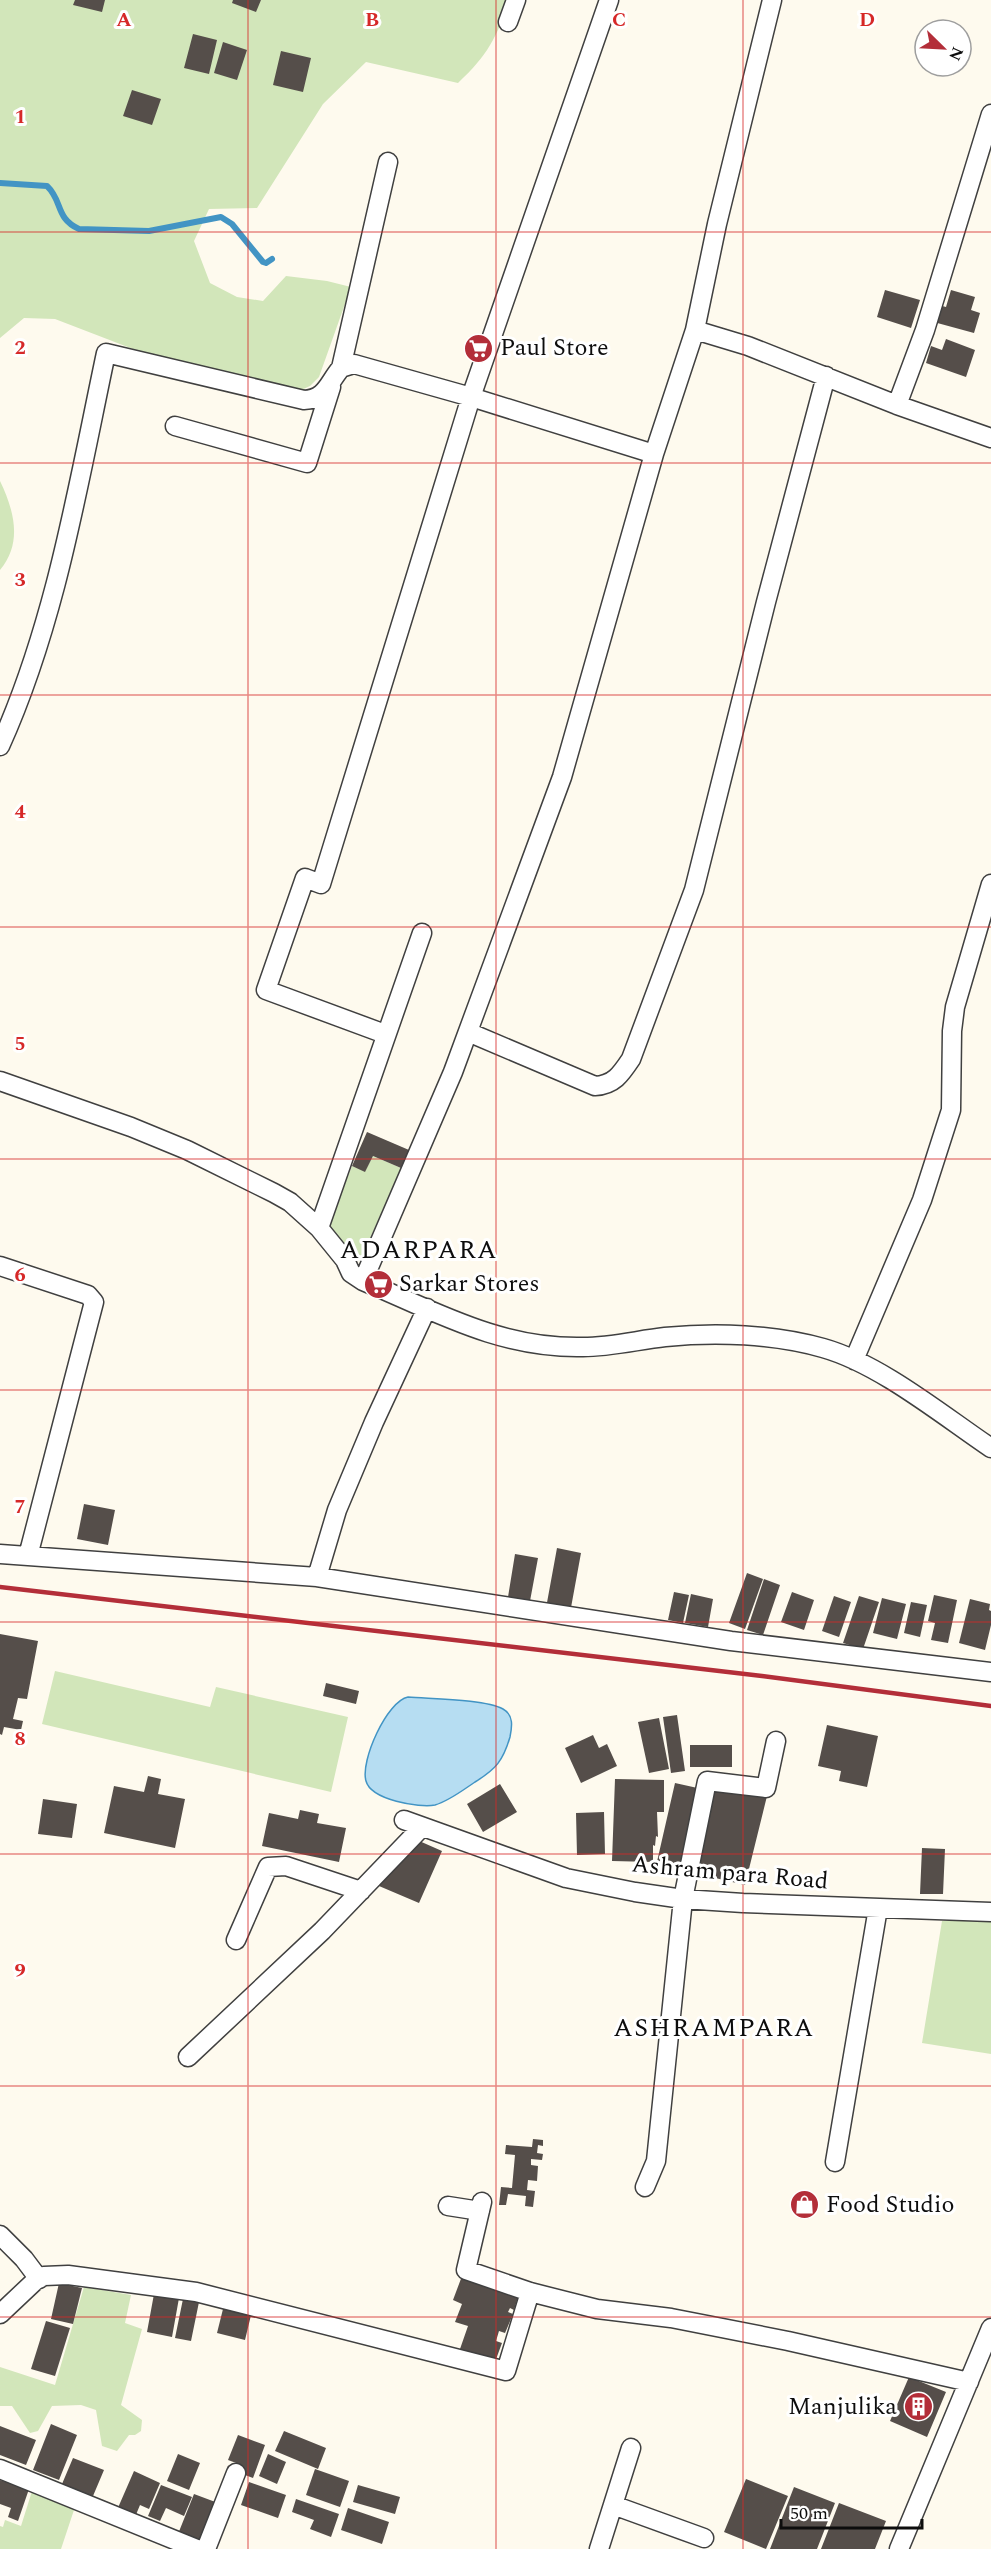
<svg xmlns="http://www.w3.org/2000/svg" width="991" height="2549" font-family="Spectral,serif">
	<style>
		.green { fill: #d2e6ba }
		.water { fill: #b6ddf2; stroke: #4294c4; stroke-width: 1.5 }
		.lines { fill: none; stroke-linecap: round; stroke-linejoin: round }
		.stream { stroke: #4294c4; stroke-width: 6 }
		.building { fill: #554e4a }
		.minor-casing { stroke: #404040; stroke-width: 21 }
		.minor { stroke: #fff; stroke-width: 18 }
		.rail { stroke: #b32e39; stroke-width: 4.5 }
		.grid { fill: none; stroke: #d62828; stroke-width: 1.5; stroke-opacity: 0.55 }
		.labels { text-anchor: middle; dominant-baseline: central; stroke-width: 6; stroke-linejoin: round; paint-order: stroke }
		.poi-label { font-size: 24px; fill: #0d0d0d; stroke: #fff; text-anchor: start }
		.street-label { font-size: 24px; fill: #0d0d0d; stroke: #fff }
		.neighbourhood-label { font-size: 26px; letter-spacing: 1.5px; fill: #0d0d0d; stroke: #fff }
		.grid-label { font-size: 20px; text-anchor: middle; font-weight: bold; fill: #d62828; stroke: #fff; stroke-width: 6; stroke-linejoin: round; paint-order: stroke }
	</style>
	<rect width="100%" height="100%" fill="#fefaee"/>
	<path class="green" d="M 0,0 L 510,0 C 496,38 488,55 458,83 L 366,62 L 323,104 L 257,208 L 209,209 L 194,241 L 210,283 L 237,297 L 263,301 L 286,276 L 327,281 L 351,287 L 319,377 L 310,386 L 299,391 L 159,359 L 55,319 L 24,318 L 0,338 Z
		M 0,481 C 14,510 23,543 0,570 Z
		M 373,1156 L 401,1168 L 360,1261 L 345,1244 L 326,1232 L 352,1166 L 365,1171 Z
		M 55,1671 L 210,1707 L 216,1687 L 348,1717 L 331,1792 L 42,1724 Z
		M 991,1920 L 991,2054 L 922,2043 L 942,1921 Z
		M 84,2287 L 131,2295 L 125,2323 L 142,2329 L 121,2405 L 142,2420 L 141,2431 L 135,2435 L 129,2435 L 117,2451 L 102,2446 L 96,2410 L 81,2405 L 52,2406 L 38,2431 L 30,2433 L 12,2406 L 0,2406 L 0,2367 L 55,2385 Z
		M 33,2488 L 76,2504 L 61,2549 L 0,2549 L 0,2526 L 3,2527 L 5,2520 L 21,2526 Z"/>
	<path class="water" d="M 408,1697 C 431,1699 485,1699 503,1709 C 514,1715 512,1727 510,1737 C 503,1761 496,1769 475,1782 C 463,1790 449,1801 435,1805 C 419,1808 371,1800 366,1781 C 360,1761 387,1701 408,1697 Z"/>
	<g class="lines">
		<path class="stream" d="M 0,183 L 47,186 C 63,201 55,218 79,229 L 149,231 L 221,217 L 232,224 L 263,262 L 266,263 L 272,259"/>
	</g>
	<path class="building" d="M 75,0 L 105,0 L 102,12 L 73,5 Z
		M 233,0 L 261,0 L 256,12 L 232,3 Z
		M 193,34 L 217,40 L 209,74 L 184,68 Z
		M 223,42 L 247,50 L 237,80 L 214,73 Z
		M 281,51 L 311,58 L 303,92 L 273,85 Z
		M 132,90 L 161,99 L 152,125 L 123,116 Z
		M 885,290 L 920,300 L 911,328 L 877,317 Z
		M 951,290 L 975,297 L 971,310 L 980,313 L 974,333 L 930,321 L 935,304 L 946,307 Z
		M 946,339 L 975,350 L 966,377 L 926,363 L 931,346 L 942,350 Z
		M 367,1132 L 409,1150 L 401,1168 L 373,1156 L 365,1172 L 352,1166 Z
		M 84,1504 L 115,1510 L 108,1545 L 77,1539 Z
		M 557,1548 L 581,1553 L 570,1613 L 546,1608 Z
		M 515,1554 L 538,1558 L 530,1601 L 508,1597 Z
		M 747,1573 L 763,1579 L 745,1629 L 729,1623 Z
		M 764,1579 L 780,1585 L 763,1635 L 747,1630 Z
		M 674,1592 L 689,1595 L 683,1623 L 668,1620 Z
		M 792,1592 L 814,1600 L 804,1630 L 781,1622 Z
		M 691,1594 L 713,1599 L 708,1627 L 685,1623 Z
		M 934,1595 L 957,1600 L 948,1643 L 931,1640 L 935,1623 L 928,1621 Z
		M 834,1596 L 851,1602 L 839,1637 L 822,1631 Z
		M 859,1596 L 879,1602 L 863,1649 L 843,1643 Z
		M 882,1598 L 906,1604 L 897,1639 L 873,1633 Z
		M 970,1599 L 990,1604 L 989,1610 L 991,1611 L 991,1625 L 985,1650 L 959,1643 Z
		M 911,1602 L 927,1605 L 920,1637 L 904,1633 Z
		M 0,1634 L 38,1641 L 27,1699 L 18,1698 L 13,1719 L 23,1721 L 21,1730 L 4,1727 L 2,1735 L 0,1734 Z
		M 326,1683 L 359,1691 L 356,1704 L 323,1696 Z
		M 677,1715 L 685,1771 L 671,1773 L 663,1717 Z
		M 659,1718 L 669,1769 L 649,1773 L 638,1722 Z
		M 827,1725 L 878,1736 L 867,1787 L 839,1781 L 841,1771 L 818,1766 Z
		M 593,1735 L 599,1748 L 607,1744 L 617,1766 L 581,1783 L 565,1748 Z
		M 690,1745 L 732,1745 L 732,1767 L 690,1767 Z
		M 148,1776 L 161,1779 L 158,1794 L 185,1799 L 175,1848 L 104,1833 L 114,1786 L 144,1792 Z
		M 615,1779 L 664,1780 L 664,1812 L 657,1812 L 658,1837 L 656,1836 L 655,1846 L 653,1845 L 653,1862 L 612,1861 Z
		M 675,1783 L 702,1789 L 684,1872 L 656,1866 Z
		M 500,1784 L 517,1812 L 483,1832 L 467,1804 Z
		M 716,1784 L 767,1796 L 745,1885 L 694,1873 Z
		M 43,1799 L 77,1804 L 72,1838 L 38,1834 Z
		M 300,1810 L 319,1814 L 317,1823 L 346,1828 L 339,1862 L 262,1846 L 269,1813 L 298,1819 Z
		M 604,1812 L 605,1854 L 577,1855 L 576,1813 Z
		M 417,1840 L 442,1851 L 419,1903 L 379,1886 Z
		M 922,1848 L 945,1849 L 943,1894 L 920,1894 Z
		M 533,2139 L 543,2140 L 543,2146 L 538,2145 L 537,2153 L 543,2154 L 542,2160 L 531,2159 L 531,2165 L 538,2166 L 537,2181 L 528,2180 L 527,2190 L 535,2191 L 533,2207 L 525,2206 L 526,2196 L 508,2194 L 506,2205 L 499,2205 L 501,2187 L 512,2188 L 515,2155 L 505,2154 L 506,2145 L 532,2147 Z
		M 462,2276 L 518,2297 L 514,2310 L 510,2308 L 508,2312 L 513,2314 L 505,2333 L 499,2331 L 496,2341 L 502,2343 L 495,2362 L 460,2349 L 468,2326 L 455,2322 L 462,2304 L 453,2300 Z
		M 59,2283 L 82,2288 L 73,2324 L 51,2319 Z
		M 154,2294 L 179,2298 L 172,2337 L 147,2332 Z
		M 183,2299 L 199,2302 L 191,2341 L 175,2338 Z
		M 224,2305 L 252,2311 L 245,2340 L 217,2333 Z
		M 46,2321 L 70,2328 L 55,2376 L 31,2369 Z
		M 909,2377 L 946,2392 L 927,2437 L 890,2421 Z
		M 51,2424 L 77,2435 L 59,2480 L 33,2470 Z
		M 0,2426 L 36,2440 L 26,2465 L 0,2455 Z
		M 284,2431 L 326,2448 L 318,2469 L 275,2451 Z
		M 238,2435 L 265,2445 L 253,2478 L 237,2472 L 239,2464 L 228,2460 Z
		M 178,2454 L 200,2463 L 189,2490 L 167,2481 Z
		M 268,2454 L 286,2462 L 277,2484 L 259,2476 Z
		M 73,2458 L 104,2470 L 93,2496 L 62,2484 Z
		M 315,2469 L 349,2481 L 340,2507 L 306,2495 Z
		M 134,2471 L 160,2483 L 149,2509 L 140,2505 L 135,2517 L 117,2510 Z
		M 746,2479 L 788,2496 L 766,2549 L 724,2532 Z
		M 0,2480 L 29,2489 L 18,2521 L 8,2517 L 11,2508 L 0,2504 Z
		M 249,2482 L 286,2495 L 278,2518 L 241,2505 Z
		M 161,2485 L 192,2497 L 184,2516 L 166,2508 L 160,2521 L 148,2516 Z
		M 358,2485 L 400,2497 L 395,2514 L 353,2502 Z
		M 794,2487 L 835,2503 L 817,2549 L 770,2549 Z
		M 194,2494 L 218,2503 L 202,2544 L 178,2534 Z
		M 296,2499 L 339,2514 L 331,2537 L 310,2529 L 314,2520 L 292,2512 Z
		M 839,2503 L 886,2521 L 875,2549 L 821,2549 Z
		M 348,2508 L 389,2522 L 382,2544 L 341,2530 Z"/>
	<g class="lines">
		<defs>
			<path id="minor" d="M 508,22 L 516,0
				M 695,330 L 748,346 L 897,405 L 991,438
				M 341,368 L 388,162
				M 897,405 L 925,330 L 991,114
				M 175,426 L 307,463 L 331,387
				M 0,746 C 56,622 78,485 106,353 L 304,400 C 326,399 328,383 341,368 L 354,364 L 471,397 L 654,454
				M 468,1032 L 595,1086 C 614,1085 621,1074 631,1059 L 694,890 L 766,602 L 826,376
				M 385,1034 L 266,990 L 305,878 L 321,884 L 471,397 L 609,0
				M 0,1081 L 131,1127 L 187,1150 L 274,1193 L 290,1202 L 319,1228 L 345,1260 L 351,1273 L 363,1281 C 436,1312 501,1349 583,1347 C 611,1347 638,1340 665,1337 C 716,1332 774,1334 823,1348 C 880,1364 942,1415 991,1448
				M 319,1228 L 422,933
				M 0,1266 L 88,1295 L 94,1302 L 28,1556
				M 363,1281 L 453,1072 L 562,777 L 654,454 L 695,330 L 717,224 L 772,0
				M 854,1360 L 922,1200 L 951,1110 L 952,1031 L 955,1007 L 991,884
				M 0,1554 L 317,1577 L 731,1641 L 991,1672
				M 317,1577 L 337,1510 L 374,1422 L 427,1308
				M 404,1820 L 566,1878 L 635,1892 L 683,1899 L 743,1903 L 991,1912
				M 236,1940 L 268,1867 L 286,1866 L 361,1891
				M 188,2057 L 322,1931 L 422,1827
				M 835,2162 L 878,1908
				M 645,2187 L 656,2161 L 683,1899 L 707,1781 L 766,1788 L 776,1741
				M 482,2202 L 466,2270 L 530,2292 L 597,2309 L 671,2318 L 788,2341 L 969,2382
				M 448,2206 L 480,2211
				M 0,2235 L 24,2259 L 39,2279
				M 0,2314 L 35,2281 L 44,2276 L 68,2275 L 196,2292 L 506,2371 L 530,2292
				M 0,2469 L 197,2549
				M 613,2505 L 704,2538
				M 206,2549 L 236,2473
				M 599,2549 L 631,2448
				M 899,2549 L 991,2328"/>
		</defs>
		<use href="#minor" class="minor-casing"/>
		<use href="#minor" class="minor"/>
		<path class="rail" d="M 0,1587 L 762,1676 L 991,1706"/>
	</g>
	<path class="grid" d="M 248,0 L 248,2549M 496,0 L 496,2549M 743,0 L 743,2549M 0,232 L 991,232M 0,463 L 991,463M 0,695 L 991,695M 0,927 L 991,927M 0,1159 L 991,1159M 0,1390 L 991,1390M 0,1622 L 991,1622M 0,1854 L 991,1854M 0,2086 L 991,2086M 0,2317 L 991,2317"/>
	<defs>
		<symbol id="supermarket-disc" viewBox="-11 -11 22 22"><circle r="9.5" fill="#b32e39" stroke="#fff"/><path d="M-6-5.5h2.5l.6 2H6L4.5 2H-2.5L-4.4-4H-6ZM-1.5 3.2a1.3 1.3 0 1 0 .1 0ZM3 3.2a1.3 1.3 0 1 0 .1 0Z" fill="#fff"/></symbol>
		<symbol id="shop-disc" viewBox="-11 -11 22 22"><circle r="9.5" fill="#b32e39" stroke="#fff"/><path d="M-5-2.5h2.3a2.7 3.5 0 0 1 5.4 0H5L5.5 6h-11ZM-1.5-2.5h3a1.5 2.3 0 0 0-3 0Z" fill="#fff"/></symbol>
		<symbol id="building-disc" viewBox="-11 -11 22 22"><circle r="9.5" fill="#b32e39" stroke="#fff"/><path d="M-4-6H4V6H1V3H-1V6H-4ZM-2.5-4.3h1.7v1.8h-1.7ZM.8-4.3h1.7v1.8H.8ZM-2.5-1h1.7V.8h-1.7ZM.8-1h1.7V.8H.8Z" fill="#fff"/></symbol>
	</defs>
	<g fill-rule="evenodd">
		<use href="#supermarket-disc" x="462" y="332" width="33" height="33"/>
		<use href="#supermarket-disc" x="362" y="1268" width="33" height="33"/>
		<use href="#shop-disc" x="788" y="2188" width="33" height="33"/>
		<use href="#building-disc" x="902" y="2390" width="33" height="33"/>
	</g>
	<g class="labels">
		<g class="poi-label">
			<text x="500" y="348">Paul Store</text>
			<text x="399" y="1284">Sarkar Stores</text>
			<text x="826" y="2205">Food Studio</text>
			<text x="897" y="2407" text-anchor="end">Manjulika</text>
		</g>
		<g class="street-label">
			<text transform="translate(730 1873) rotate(5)">Ashram para Road</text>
		</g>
		<g class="neighbourhood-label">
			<text x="419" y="1250">ADARPARA</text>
			<text x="714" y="2028">ASHRAMPARA</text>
		</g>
	</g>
	<g class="grid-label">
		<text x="124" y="26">A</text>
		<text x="372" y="26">B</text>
		<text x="619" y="26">C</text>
		<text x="867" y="26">D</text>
		<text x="20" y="123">1</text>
		<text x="20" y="354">2</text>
		<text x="20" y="586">3</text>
		<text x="20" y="818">4</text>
		<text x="20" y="1050">5</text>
		<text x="20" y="1281">6</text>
		<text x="20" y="1513">7</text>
		<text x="20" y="1745">8</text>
		<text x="20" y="1977">9</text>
	</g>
	<g transform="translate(943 48) rotate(114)"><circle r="28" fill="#ffffff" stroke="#9e9e9e" stroke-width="1.5"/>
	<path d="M0-4.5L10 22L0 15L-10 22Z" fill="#b32e39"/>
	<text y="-9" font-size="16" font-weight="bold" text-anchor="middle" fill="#0d0d0d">N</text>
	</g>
	<path d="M781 2519v9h141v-9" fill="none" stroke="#0d0d0d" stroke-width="3"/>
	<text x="790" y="2519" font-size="18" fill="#0d0d0d" stroke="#ffffff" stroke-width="4.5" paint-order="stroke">50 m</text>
</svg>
